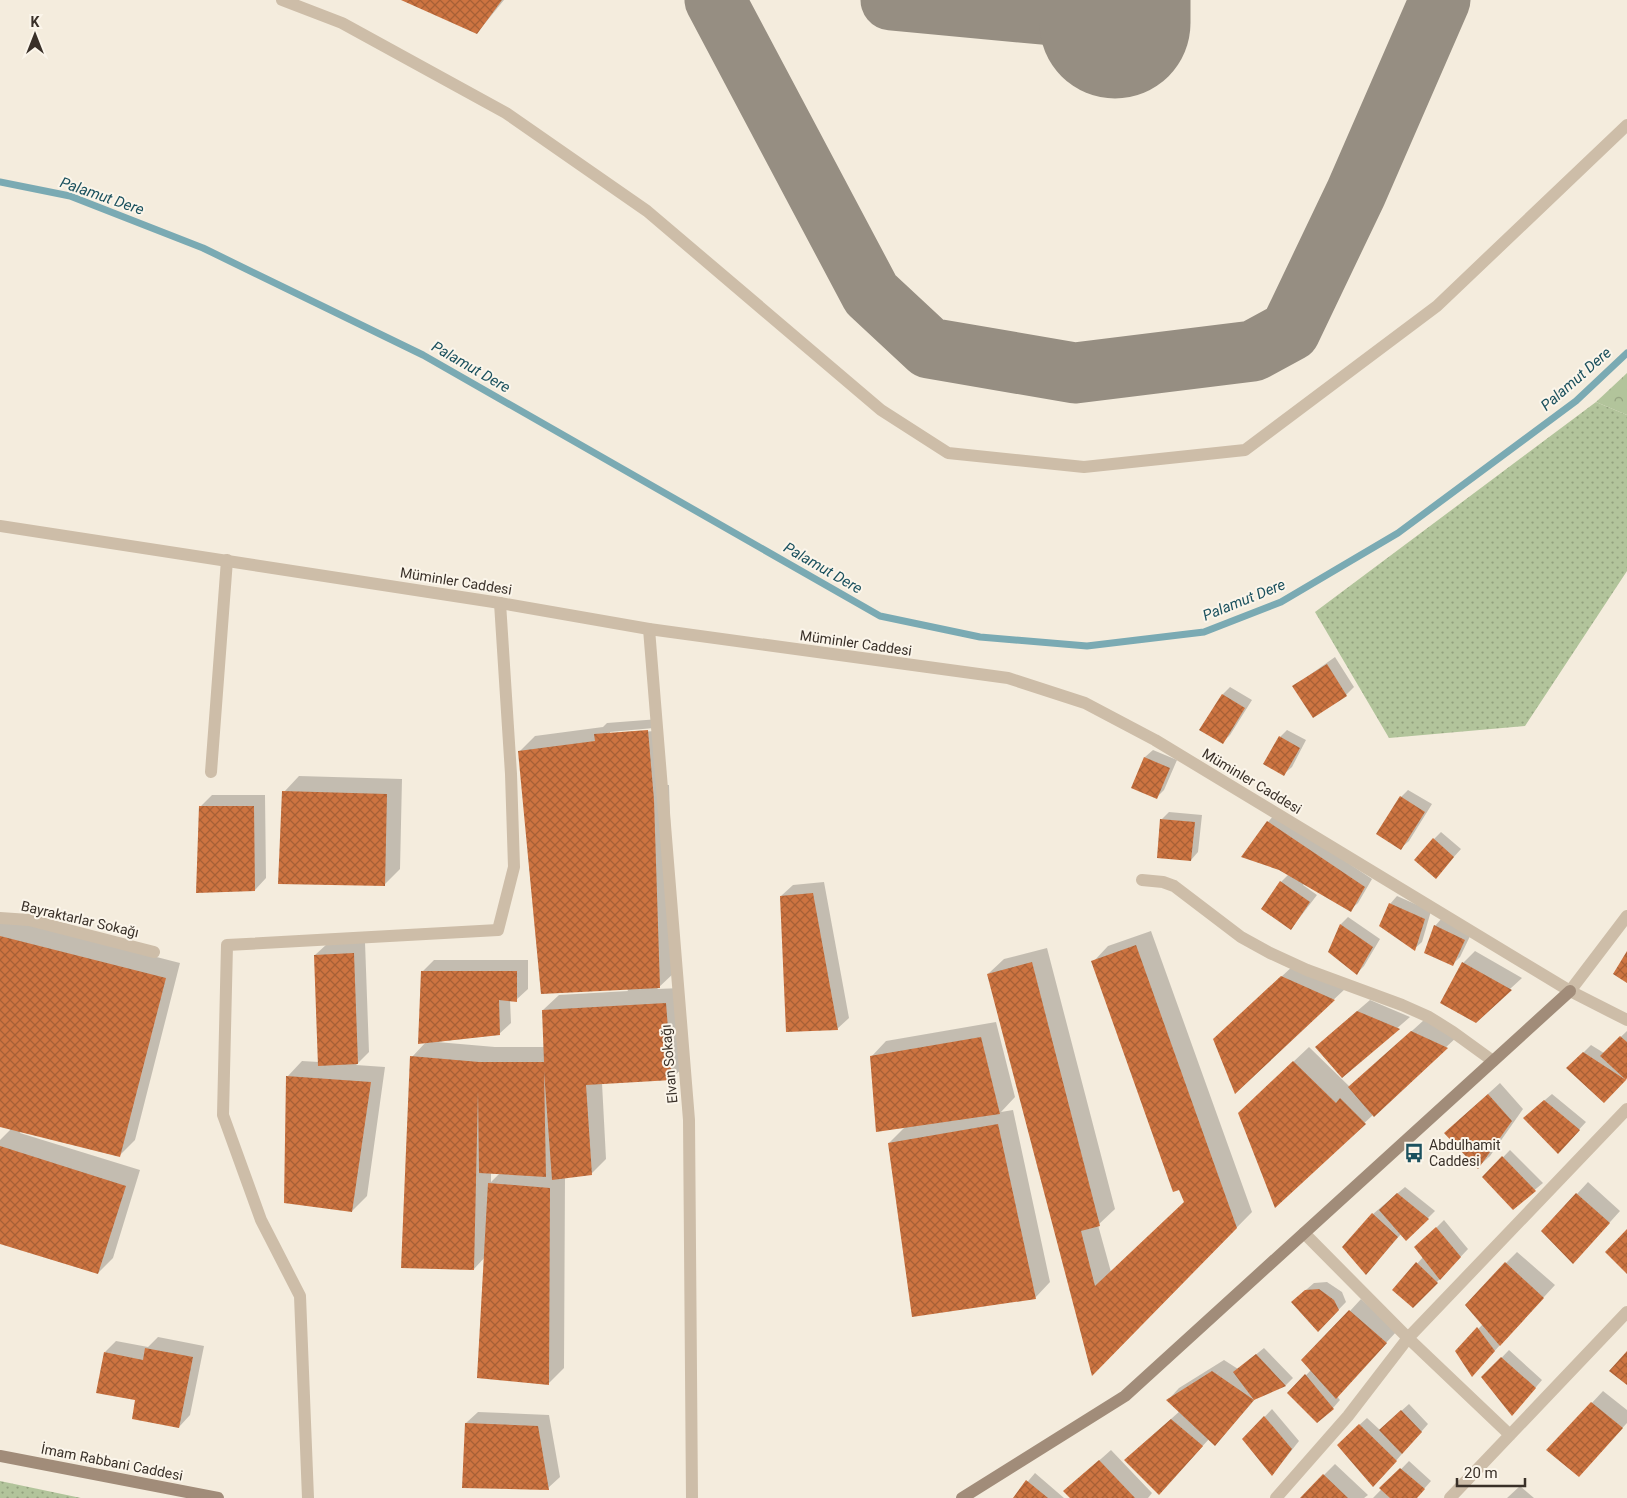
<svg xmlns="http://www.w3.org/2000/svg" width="1627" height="1498" font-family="Roboto,sans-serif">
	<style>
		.grass { fill: url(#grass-dots) }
		.forest { fill: url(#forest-crowns) }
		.shadow { fill: #0003; fill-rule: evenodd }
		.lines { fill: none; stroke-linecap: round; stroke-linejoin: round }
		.stream { stroke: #7aaab3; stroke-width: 7 }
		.taxiway { stroke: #968e82; stroke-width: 61 }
		.runway { stroke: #968e82; stroke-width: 151 }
		.building { fill: url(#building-cross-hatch) }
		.service { stroke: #cdbda8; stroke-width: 12 }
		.minor { stroke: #cdbda8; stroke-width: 12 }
		.tertiary { stroke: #cdbda8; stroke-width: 12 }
		.secondary { stroke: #a18c79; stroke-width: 12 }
		.labels { text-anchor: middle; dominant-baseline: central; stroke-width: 4; stroke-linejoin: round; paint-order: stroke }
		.street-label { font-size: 14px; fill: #393028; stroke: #fbf5ea }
		.poi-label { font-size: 14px; fill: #393028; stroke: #fbf5ea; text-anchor: start }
		.water-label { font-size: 15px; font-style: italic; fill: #1b515e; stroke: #fbf5ea }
	</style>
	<defs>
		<pattern id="grass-dots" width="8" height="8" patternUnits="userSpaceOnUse" patternTransform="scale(1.25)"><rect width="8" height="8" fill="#b2c49b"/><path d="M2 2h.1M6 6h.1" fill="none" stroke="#92a07e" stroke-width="1.8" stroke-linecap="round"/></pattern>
		<pattern id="forest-crowns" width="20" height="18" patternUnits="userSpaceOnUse" patternTransform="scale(1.25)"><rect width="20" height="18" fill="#b2c49b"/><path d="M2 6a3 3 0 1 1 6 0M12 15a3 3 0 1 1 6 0" fill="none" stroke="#92a07e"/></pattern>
		<pattern id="building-cross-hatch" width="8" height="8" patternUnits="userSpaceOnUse" patternTransform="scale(1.25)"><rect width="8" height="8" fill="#cd7441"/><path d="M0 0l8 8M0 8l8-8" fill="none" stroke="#a76036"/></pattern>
	</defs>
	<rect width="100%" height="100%" fill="#f4ecdd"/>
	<path class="grass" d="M 1596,402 L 1627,415 L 1627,571 L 1525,726 L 1389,738 L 1315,612 Z
		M 0,1481 L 81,1498 L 0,1498 Z"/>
	<path class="forest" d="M 1627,373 L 1627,415 L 1596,402 Z"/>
	<path class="shadow" d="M 404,0 L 504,0 L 477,33 Z
		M 1335,657 L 1354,687 L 1346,695 L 1313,716 L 1294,686 Z
		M 1230,687 L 1252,700 L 1230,735 L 1223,742 L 1223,694 Z
		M 659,719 L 664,785 L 669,785 L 675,972 L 657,989 L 681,988 L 687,1064 L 671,1079 L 602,1083 L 606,1159 L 591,1174 L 565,1177 L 564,1368 L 548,1384 L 485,1257 L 474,1269 L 412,1057 L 426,1042 L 422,972 L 434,960 L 528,960 L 528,989 L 516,1000 L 510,1000 L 511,1023 L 499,1034 L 437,1042 L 495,1047 L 545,1047 L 543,1010 L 559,995 L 628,991 L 520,751 L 535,736 L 603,727 L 607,723 ZM 654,728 L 655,731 L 610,734 L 610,732 ZM 491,1173 L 500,1173 L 491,1182 Z
		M 1287,730 L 1306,740 L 1292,767 L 1284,774 L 1280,737 Z
		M 1153,750 L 1177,760 L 1164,790 L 1156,798 L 1132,787 L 1145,757 Z
		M 299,776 L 402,779 L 400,869 L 385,884 L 284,792 Z
		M 1408,790 L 1432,804 L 1409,841 L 1401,848 L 1401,797 Z
		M 212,795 L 265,795 L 266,878 L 255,890 L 200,807 Z
		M 1169,812 L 1202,815 L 1198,852 L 1191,860 L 1161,820 Z
		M 1275,814 L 1372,879 L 1358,903 L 1350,910 L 1304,883 L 1303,885 L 1317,895 L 1291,929 L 1281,882 L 1289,874 L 1280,869 L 1268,822 Z
		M 1441,832 L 1461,849 L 1443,869 L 1434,839 Z
		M 824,882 L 849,1018 L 837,1029 L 781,896 L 793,885 Z
		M 1397,896 L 1431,911 L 1422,942 L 1414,949 L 1390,904 Z
		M 0,917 L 180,963 L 135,1140 L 119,1156 L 21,1131 L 20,1133 L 140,1170 L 113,1258 L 98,1273 L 0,1242 L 0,1140 L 12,1128 L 0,1125 Z
		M 1348,917 L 1380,939 L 1364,966 L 1357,973 L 1330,951 L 1341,924 Z
		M 1442,918 L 1472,932 L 1460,957 L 1452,965 L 1435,926 Z
		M 1151,931 L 1252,1212 L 1093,1374 L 988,974 L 1004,959 L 1047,948 L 1115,1209 L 1098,1225 L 1111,1272 L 1185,1202 L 1093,962 L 1108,946 Z
		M 365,942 L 369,1052 L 356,1065 L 385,1067 L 367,1196 L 352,1211 L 287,1077 L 302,1061 L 319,1062 L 315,955 L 327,944 Z
		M 1475,951 L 1522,978 L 1475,1021 L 1463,963 Z
		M 1294,965 L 1345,989 L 1235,1092 L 1226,1028 Z
		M 1370,1000 L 1410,1017 L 1342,1076 L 1328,1036 Z
		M 1424,1020 L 1458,1036 L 1275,1206 L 1255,1098 L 1309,1047 L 1350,1087 Z
		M 996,1022 L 1015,1097 L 1001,1112 L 1013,1110 L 1050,1282 L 1035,1298 L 889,1143 L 906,1126 L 871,1057 L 886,1041 Z
		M 1627,1031 L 1627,1076 L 1611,1094 L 1568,1068 L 1591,1045 L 1604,1053 Z
		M 1500,1083 L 1523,1109 L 1490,1156 L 1478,1167 L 1457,1122 Z
		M 1552,1094 L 1586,1122 L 1565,1145 L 1532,1111 Z
		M 1510,1150 L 1543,1183 L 1513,1208 L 1484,1177 Z
		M 1588,1182 L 1620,1211 L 1584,1251 L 1543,1231 Z
		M 1405,1187 L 1435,1211 L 1406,1240 L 1401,1234 L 1373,1266 L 1373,1214 Z
		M 1444,1220 L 1468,1249 L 1421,1299 L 1394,1290 L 1423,1257 L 1416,1248 Z
		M 1517,1252 L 1555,1285 L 1479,1368 L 1457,1351 L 1483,1324 L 1506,1263 Z
		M 1327,1282 L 1342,1292 L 1346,1302 L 1318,1331 L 1300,1295 L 1314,1283 Z
		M 1361,1299 L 1397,1331 L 1337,1396 L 1340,1400 L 1333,1408 L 1289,1393 L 1311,1370 L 1350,1311 Z
		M 158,1337 L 204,1346 L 190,1415 L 179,1427 L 137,1399 L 105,1352 L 116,1341 L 148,1347 Z
		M 1264,1348 L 1293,1378 L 1286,1385 L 1257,1397 L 1215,1445 L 1209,1439 L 1170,1482 L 1137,1449 L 1180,1411 L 1168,1400 L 1179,1388 L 1224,1360 L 1238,1369 Z
		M 1509,1350 L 1542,1380 L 1519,1407 L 1483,1377 Z
		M 1603,1391 L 1627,1410 L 1627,1423 L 1579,1475 L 1548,1450 Z
		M 1409,1404 L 1428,1424 L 1381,1478 L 1346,1437 L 1367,1418 L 1380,1430 Z
		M 1272,1409 L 1299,1441 L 1272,1475 L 1244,1439 Z
		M 478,1412 L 549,1415 L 560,1477 L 548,1488 L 466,1423 Z
		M 1111,1450 L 1152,1493 L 1148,1498 L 1072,1498 L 1065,1491 Z
		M 1409,1461 L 1431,1481 L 1416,1498 L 1373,1498 Z
		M 1335,1464 L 1368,1495 L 1364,1498 L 1301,1498 Z
		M 1035,1473 L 1064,1498 L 1014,1498 Z
		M 1520,1486 L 1534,1498 L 1507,1498 Z"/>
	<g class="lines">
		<path class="stream" d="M 0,182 L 70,196 L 203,248 L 423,355 L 880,616 L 980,637 L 1087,646 L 1204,632 L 1281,602 L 1398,533 L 1576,401 L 1627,353"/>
		<path class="taxiway" d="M 715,0 L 871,294 L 929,348 L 1075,373 L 1253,351 L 1290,331 L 1356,193 L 1440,0
			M 891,0 L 1096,19"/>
		<path class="runway" d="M 1115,23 L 1115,0"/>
	</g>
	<path class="building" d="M 401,0 L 502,0 L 477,34 Z
		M 1327,664 L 1347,696 L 1313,718 L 1292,686 Z
		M 1222,694 L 1245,708 L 1223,744 L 1199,730 Z
		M 648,730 L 654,800 L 660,988 L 541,994 L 518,751 L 595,741 L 594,734 Z
		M 1279,736 L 1300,748 L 1284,776 L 1263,764 Z
		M 1144,757 L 1170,768 L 1157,799 L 1131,788 Z
		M 282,791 L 387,794 L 385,886 L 278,884 Z
		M 1400,796 L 1425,812 L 1401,850 L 1376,834 Z
		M 199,806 L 254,806 L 255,891 L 196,893 Z
		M 1160,819 L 1195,822 L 1191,861 L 1157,858 Z
		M 1267,821 L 1365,887 L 1351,912 L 1279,870 L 1241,857 Z
		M 1433,838 L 1454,857 L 1436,879 L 1414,860 Z
		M 1280,881 L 1310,902 L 1291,930 L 1261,909 Z
		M 813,893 L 838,1030 L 786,1032 L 780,896 Z
		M 1389,903 L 1425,919 L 1415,951 L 1379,926 Z
		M 1340,924 L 1373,947 L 1357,975 L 1328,952 Z
		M 1434,925 L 1465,940 L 1453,966 L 1424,953 Z
		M 0,936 L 166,978 L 120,1157 L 0,1127 Z
		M 1136,945 L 1237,1228 L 1092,1376 L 987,974 L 1032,962 L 1100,1226 L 1081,1231 L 1095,1286 L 1184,1202 L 1179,1190 L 1173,1192 L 1091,961 Z
		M 1627,951 L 1627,983 L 1613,974 Z
		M 354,953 L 358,1064 L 318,1066 L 314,955 Z
		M 1462,962 L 1512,990 L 1476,1023 L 1440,1003 Z
		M 421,971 L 517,971 L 517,1002 L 499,1000 L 500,1035 L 418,1044 Z
		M 1281,976 L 1335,1000 L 1235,1094 L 1213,1039 Z
		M 666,1003 L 672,1080 L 586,1085 L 592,1175 L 552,1180 L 544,1071 L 546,1177 L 479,1173 L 478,1091 L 474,1270 L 401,1268 L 410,1056 L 479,1062 L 544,1062 L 542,1010 Z
		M 1357,1011 L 1400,1029 L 1342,1078 L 1315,1047 Z
		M 1411,1031 L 1448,1048 L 1374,1117 L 1348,1087 Z
		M 1620,1036 L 1627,1042 L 1627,1078 L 1626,1080 L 1604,1103 L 1566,1068 L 1583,1052 L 1626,1080 L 1600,1056 Z
		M 981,1037 L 1000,1114 L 876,1132 L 870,1056 Z
		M 1293,1061 L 1336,1103 L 1340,1098 L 1366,1124 L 1275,1208 L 1238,1113 Z
		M 286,1076 L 371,1082 L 352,1212 L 284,1203 Z
		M 1488,1094 L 1512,1121 L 1478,1169 L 1444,1133 Z
		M 1544,1100 L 1580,1130 L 1558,1154 L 1523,1118 Z
		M 998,1124 L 1036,1299 L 912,1317 L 888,1143 Z
		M 0,1146 L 126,1186 L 98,1274 L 0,1244 Z
		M 1502,1156 L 1536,1191 L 1513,1210 L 1482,1177 Z
		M 488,1183 L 550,1188 L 549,1385 L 477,1378 Z
		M 1397,1193 L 1429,1219 L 1406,1241 L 1379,1210 Z
		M 1576,1193 L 1610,1223 L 1573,1264 L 1541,1231 Z
		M 1372,1213 L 1398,1237 L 1366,1275 L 1342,1247 Z
		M 1436,1227 L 1461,1257 L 1440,1280 L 1414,1247 Z
		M 1627,1229 L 1627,1274 L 1605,1252 Z
		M 1416,1262 L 1438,1283 L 1413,1308 L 1392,1290 Z
		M 1505,1262 L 1544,1298 L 1500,1346 L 1465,1305 Z
		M 1319,1289 L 1334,1300 L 1339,1310 L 1318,1332 L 1291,1302 L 1305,1290 Z
		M 1349,1310 L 1387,1343 L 1336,1399 L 1301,1360 Z
		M 1477,1327 L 1495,1351 L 1472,1377 L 1455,1351 Z
		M 145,1348 L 193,1357 L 179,1428 L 132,1419 L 135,1400 L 96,1393 L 104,1352 L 143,1360 Z
		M 1627,1351 L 1627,1385 L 1609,1371 Z
		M 1256,1354 L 1286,1386 L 1254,1400 L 1215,1446 L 1166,1400 L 1212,1371 L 1254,1400 L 1233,1372 Z
		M 1501,1357 L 1536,1388 L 1512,1416 L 1481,1377 Z
		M 1305,1374 L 1334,1409 L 1317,1423 L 1287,1393 Z
		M 1591,1402 L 1623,1428 L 1579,1477 L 1546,1450 Z
		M 1401,1410 L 1422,1432 L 1402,1454 L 1379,1430 Z
		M 1264,1416 L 1292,1449 L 1272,1476 L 1242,1439 Z
		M 1171,1419 L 1203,1446 L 1159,1495 L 1124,1460 Z
		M 465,1423 L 538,1426 L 549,1490 L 462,1488 Z
		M 1359,1424 L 1397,1461 L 1373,1487 L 1337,1445 Z
		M 1099,1460 L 1135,1498 L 1070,1498 L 1063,1491 Z
		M 1400,1468 L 1425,1489 L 1417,1498 L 1390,1498 L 1379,1488 Z
		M 1323,1474 L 1348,1498 L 1300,1498 Z
		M 1026,1480 L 1048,1498 L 1013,1498 Z"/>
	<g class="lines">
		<path class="service" d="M 282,0 L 342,23 L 506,113 L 647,211 L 881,410 L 948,453 L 1084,467 L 1245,450 L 1437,306 L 1627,125
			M 649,629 L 689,1120 L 692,1498
			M 211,772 L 227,560
			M 0,918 L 29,920 L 154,952
			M 308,1498 L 300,1296 L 261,1220 L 223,1115 L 227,945 L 498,930 L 514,867 L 511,774 L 500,603"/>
		<path class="minor" d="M 1142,880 L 1163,882 L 1174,886 L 1241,937 L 1270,953 L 1307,970 L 1402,1005 L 1429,1017 L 1453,1032 L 1493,1061
			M 1570,991 L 1627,916
			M 1304,1233 L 1408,1338 L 1510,1435
			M 1276,1498 L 1348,1416 L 1408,1338 L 1627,1109
			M 1450,1498 L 1627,1312"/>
		<path class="tertiary" d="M 0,526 L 500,603 L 649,629 L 1008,678 L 1085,703 L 1155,740 L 1570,991 L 1627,1020"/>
		<path class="secondary" d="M 0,1456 L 218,1498
			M 962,1498 L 1125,1396 L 1570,991"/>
	</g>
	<defs>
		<symbol id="bus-bare" viewBox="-9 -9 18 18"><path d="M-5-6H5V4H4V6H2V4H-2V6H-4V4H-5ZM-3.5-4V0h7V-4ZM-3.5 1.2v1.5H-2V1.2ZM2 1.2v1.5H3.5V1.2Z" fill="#1b515e" stroke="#fbf5ea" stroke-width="2.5" paint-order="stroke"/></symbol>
	</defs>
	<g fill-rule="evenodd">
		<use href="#bus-bare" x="1400" y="1139" width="28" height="28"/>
	</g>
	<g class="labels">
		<g class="street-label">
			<text transform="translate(456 581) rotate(9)">Müminler Caddesi</text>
			<text transform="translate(856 643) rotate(8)">Müminler Caddesi</text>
			<text transform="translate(1252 781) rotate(31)">Müminler Caddesi</text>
			<text transform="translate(80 919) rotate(13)">Bayraktarlar Sokağı</text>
			<text transform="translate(669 1064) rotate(-95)">Elvan Sokağı</text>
			<text transform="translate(112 1462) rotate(11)">İmam Rabbani Caddesi</text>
		</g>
		<g class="poi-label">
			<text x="1429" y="1145">Abdulhamit<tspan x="1429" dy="16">Caddesi</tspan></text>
		</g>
		<g class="water-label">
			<text transform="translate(102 196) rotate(19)">Palamut Dere</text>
			<text transform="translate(471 367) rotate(30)">Palamut Dere</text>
			<text transform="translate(1576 379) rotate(-41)">Palamut Dere</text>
			<text transform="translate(823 568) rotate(30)">Palamut Dere</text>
			<text transform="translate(1244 600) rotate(-22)">Palamut Dere</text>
		</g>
	</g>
	<g transform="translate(35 35)" stroke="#fbf5ea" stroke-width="4" paint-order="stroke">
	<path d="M0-4L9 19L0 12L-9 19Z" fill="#393028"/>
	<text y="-8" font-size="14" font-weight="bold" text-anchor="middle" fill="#393028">K</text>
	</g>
	<path d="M1457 1478v8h68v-8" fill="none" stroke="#393028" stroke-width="2.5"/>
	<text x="1464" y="1478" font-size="15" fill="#393028" stroke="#fbf5ea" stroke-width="4" paint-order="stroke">20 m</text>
</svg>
